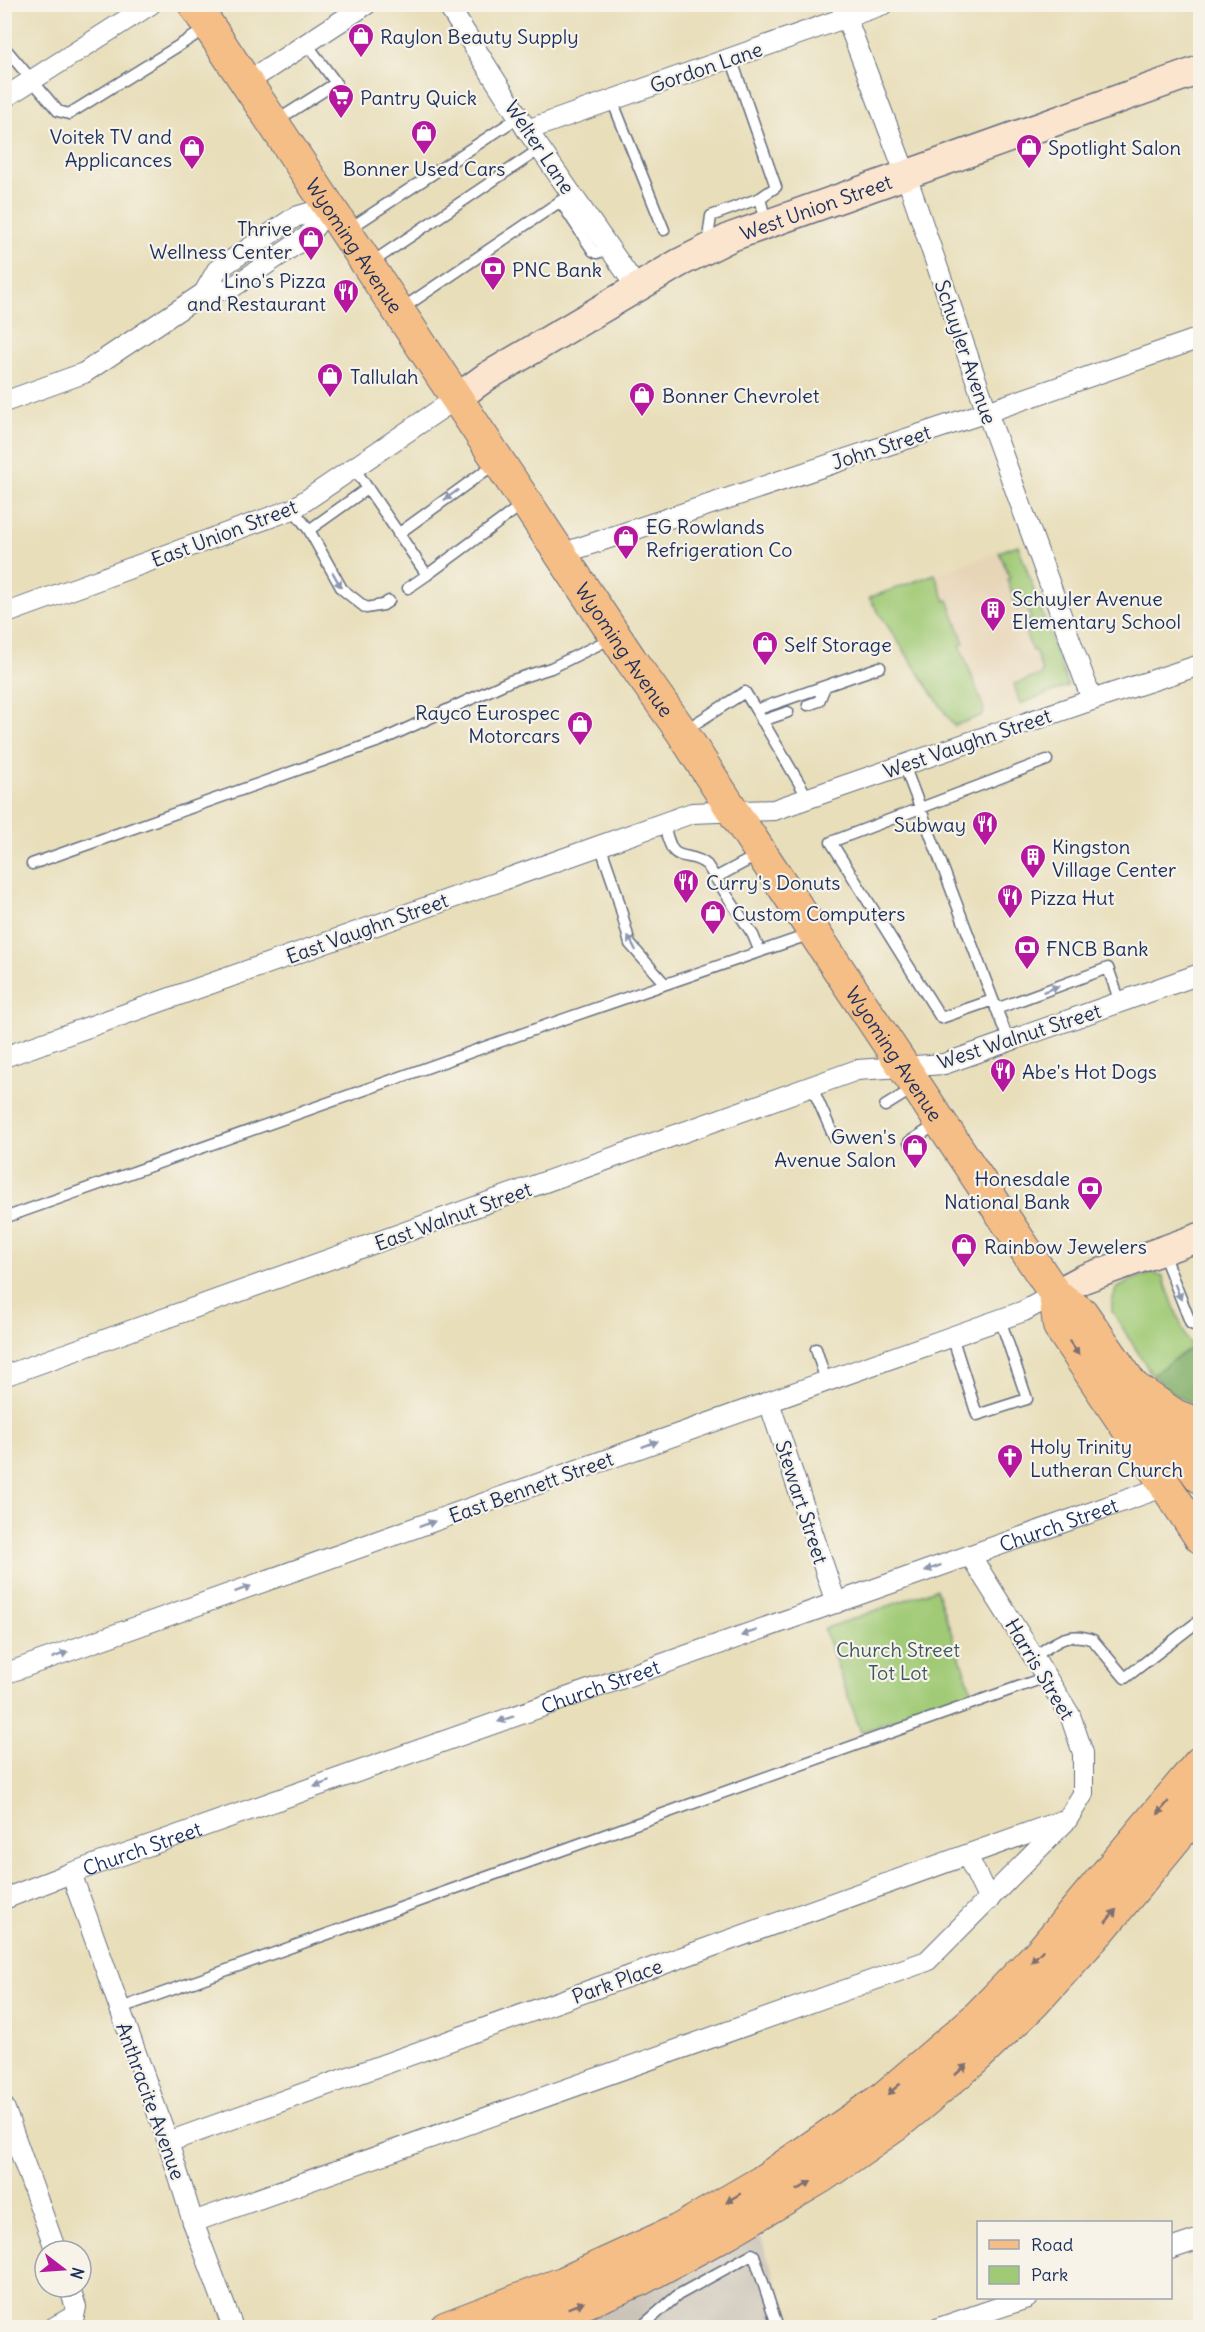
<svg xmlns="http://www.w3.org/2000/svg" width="1205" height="2332" font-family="Delius,sans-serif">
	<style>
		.built { fill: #e7d5b8 }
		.industrial { fill: #cbc3b8 }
		.green { fill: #a0ca76; stroke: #5e7c6a; stroke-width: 1.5 }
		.forest { fill: #80ae67; stroke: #4e6e62; stroke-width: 1.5 }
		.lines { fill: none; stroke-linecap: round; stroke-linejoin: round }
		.lane-casing { stroke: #636c7e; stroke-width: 13 }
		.street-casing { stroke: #636c7e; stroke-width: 22 }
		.secondary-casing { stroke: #636c7e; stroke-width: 31 }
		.primary-casing { stroke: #636c7e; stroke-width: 34 }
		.highway-casing { stroke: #636c7e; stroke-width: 35 }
		.lane { stroke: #fff; stroke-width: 10 }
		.street { stroke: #fff; stroke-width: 20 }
		.secondary { stroke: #fbe5cf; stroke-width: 28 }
		.primary { stroke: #f6be87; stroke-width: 32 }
		.highway { stroke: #f6be87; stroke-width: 33 }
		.oneway { fill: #8d97ae }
		.oneway2 { fill: #7e6f70 }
		.labels { text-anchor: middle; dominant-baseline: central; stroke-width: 4.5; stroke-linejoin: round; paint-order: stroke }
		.poi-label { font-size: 20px; fill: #1b2f5e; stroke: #f7f3e8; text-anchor: start }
		.street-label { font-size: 20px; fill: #1b2f5e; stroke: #f7f3e8 }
		.park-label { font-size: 20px; fill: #3c5664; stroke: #f7f3e8 }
	</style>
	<rect width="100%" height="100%" fill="#f7f3e8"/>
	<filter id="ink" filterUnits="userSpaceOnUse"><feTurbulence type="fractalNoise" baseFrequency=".0167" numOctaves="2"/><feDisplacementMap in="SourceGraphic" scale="12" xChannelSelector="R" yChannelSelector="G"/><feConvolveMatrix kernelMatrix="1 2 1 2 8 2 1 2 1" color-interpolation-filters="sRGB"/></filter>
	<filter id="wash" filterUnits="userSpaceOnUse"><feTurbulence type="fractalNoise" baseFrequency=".008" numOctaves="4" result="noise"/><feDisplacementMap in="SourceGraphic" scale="24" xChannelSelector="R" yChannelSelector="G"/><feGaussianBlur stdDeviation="1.35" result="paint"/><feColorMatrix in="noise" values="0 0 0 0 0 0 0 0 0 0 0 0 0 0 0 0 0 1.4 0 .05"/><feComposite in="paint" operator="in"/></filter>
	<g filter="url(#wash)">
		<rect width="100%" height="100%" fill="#e8deba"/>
		<path class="built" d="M 1018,545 L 1068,686 L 954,726 L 869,598 Z"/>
		<path class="industrial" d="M 759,2232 L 792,2327 L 555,2328 Z"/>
		<path class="green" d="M 1018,545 L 1068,686 L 1020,704 L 1014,684 L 1041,675 L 1042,671 L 1035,650 L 1032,651 L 1022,623 L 1031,619 L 1026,606 L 1017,609 L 1007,579 L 1010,578 L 999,552 Z
			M 935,574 L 945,601 L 948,600 L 964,643 L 960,645 L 984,709 L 983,715 L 954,726 L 869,598 Z
			M 1153,1273 L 1163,1277 L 1186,1338 L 1192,1347 L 1152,1375 L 1112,1311 L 1112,1302 L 1116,1289 L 1132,1280 Z
			M 936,1589 L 972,1692 L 861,1732 L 824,1629 Z"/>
		<path class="forest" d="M 1192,1347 L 1200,1351 L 1200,1407 L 1175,1395 L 1152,1375 Z"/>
	</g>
	<g filter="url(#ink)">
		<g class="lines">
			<defs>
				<path id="lane" d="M 4,47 L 58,111 L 69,114 L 207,28
					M 731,58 L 776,187 L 760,198 L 766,222
					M 612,100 L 664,230
					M 276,121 L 336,83 L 307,44
					M 560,201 L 593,251 L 597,253 L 610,249
					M 349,229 L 519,117
					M 713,244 L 709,231 L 711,216 L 760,198
					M 371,263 L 540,149
					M 400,310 L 571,194
					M 354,468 L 427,575 L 408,588
					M 293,509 L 309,530 L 342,589 L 366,608 L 383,605 L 389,601
					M 309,530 L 368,488
					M 398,534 L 496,463
					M 427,575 L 523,504
					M 808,705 L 819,701 L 825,687
					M 756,710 L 808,798
					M 762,721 L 788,712
					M 685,730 L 745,692 L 756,710 L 880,667
					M 904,765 L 1009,1042
					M 663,823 C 666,831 668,843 673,850 C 679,859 695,854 707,865 L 753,935 L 760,952
					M 600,845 L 616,891 L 630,944 L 665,984
					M 32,864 L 382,740 L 510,681 L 551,668 L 612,638
					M 715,878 L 758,855
					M 993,1000 L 941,1018 L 831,842 L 1047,760
					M 996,1009 L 1108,968 L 1120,1002
					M 812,1087 L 834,1137
					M 885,1106 L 914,1088
					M 909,1142 L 939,1123
					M 4,1218 L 547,1025 L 811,934
					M 1162,1251 L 1191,1324 L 1200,1327
					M 952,1336 L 977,1415 L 1027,1399 L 1000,1319
					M 816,1349 L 826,1381
					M 1034,1657 C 1054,1643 1068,1630 1093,1640 L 1125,1678 L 1200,1620
					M 118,2009 L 1046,1677
					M 640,2328 L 678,2295 L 752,2254 L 754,2255 L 778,2328"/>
				<g id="street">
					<path d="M 447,4 L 527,130 L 637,288"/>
					<path d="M 841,4 L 906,175 L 987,412 L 1092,700"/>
					<path d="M 246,83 L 367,4"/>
					<path d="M 4,98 L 151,4"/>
					<path d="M 527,130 L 884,4"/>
					<path d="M 204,293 L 217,270 L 295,217 L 329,207"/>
					<path d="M 4,402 L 84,373 L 204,293 L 230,289 L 308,236 L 329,207"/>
					<path d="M 561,554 L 987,412 L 1200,338"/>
					<path d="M 4,614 L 293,509 L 457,398"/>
					<path d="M 4,1057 L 692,813 L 774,810 L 1092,700 L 1200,665"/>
					<path d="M 4,1376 L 857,1070 L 944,1064 L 1200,974"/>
					<path d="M 769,1402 L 836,1603"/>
					<path d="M 4,1674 L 1024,1311 L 1055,1294"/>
					<path d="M 967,1855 L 989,1900"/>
					<path d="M 71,1873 L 168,2142 L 193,2222 L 233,2328"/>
					<path id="s1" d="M 4,1899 L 71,1873 L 1166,1486"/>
					<path d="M 4,2107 L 56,2251"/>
					<path d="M 168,2142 L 1061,1821"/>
					<path d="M 193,2222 L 927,1961 L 1067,1820 L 1083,1794 L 1083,1753 L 1070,1715 L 970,1555"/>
					<path d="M 1170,2249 L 1200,2239"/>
					<path d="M 53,2328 L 74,2316 L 76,2307 L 69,2287"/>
					<path d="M 939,2328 L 1027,2298"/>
				</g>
				<g id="secondary">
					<path id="s2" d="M 457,398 L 486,377 L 679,263 L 731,237 L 1200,70"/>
					<path d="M 1055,1294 L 1083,1279 L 1200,1237"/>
				</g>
				<g id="primary">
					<path id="s3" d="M 194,4 L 631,660 L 682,732 L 733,811 L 1055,1294 L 1082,1313 L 1134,1388 L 1200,1477"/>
					<path d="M 1055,1294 L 1059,1326 L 1200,1537"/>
				</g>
				<path id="highway" d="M 1134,1388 L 1175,1416 L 1200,1425
					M 1192,1464 L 1200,1460
					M 446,2328 L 564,2283 L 678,2231 L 762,2182 L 884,2098 L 975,2020 L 1042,1951 L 1200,1763
					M 522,2328 L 640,2279 L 729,2231 L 822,2176 L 894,2126 L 973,2060 L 1034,2002 L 1101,1928 L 1200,1808"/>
			</defs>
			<use href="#lane" class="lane-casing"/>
			<use href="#street" class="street-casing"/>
			<use href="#secondary" class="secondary-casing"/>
			<use href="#primary" class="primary-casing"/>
			<use href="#highway" class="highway-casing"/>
			<use href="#lane" class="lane"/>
			<use href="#street" class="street"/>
			<use href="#secondary" class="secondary"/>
			<use href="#primary" class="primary"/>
			<use href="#highway" class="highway"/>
		</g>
		<defs><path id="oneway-solid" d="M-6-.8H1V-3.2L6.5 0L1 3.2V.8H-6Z" transform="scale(1.5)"/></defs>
		<g class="oneway">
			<use href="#oneway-solid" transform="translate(451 495) rotate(144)"/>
			<use href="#oneway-solid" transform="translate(337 580) rotate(60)"/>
			<use href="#oneway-solid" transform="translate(632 943) rotate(-118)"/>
			<use href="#oneway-solid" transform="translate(1051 989) rotate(-20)"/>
			<use href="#oneway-solid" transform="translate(1178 1292) rotate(68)"/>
			<use href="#oneway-solid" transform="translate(650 1444) rotate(-20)"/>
			<use href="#oneway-solid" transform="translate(427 1524) rotate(-20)"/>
			<use href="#oneway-solid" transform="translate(933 1568) rotate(160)"/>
			<use href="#oneway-solid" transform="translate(243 1589) rotate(-20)"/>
			<use href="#oneway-solid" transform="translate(749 1633) rotate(161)"/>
			<use href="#oneway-solid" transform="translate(60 1655) rotate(-20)"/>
			<use href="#oneway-solid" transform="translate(506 1719) rotate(161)"/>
			<use href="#oneway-solid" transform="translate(322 1784) rotate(161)"/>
		</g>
		<g class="oneway2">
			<use href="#oneway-solid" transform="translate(1074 1348) rotate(56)"/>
			<use href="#oneway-solid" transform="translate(1163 1808) rotate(129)"/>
			<use href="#oneway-solid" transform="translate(1111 1916) rotate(-50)"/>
			<use href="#oneway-solid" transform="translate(1037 1956) rotate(134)"/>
			<use href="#oneway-solid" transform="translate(961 2070) rotate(-40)"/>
			<use href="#oneway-solid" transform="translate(894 2089) rotate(140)"/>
			<use href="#oneway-solid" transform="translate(804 2186) rotate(-31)"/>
			<use href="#oneway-solid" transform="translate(733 2198) rotate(150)"/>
			<use href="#oneway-solid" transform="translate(576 2305) rotate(-22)"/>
		</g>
	</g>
	<defs>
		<symbol id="shop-pin" viewBox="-11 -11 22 30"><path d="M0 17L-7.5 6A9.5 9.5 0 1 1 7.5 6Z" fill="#b5179e" stroke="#f7f3e8"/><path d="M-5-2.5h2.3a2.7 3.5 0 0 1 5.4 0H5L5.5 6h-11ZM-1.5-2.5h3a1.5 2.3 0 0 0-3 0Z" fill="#fff"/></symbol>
		<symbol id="supermarket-pin" viewBox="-11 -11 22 30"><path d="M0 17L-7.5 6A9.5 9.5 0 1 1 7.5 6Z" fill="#b5179e" stroke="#f7f3e8"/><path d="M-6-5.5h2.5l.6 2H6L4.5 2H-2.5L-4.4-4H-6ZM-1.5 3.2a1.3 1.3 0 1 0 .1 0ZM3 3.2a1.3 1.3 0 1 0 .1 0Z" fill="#fff"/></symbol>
		<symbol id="bank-pin" viewBox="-11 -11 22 30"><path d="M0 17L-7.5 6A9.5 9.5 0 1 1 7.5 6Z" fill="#b5179e" stroke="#f7f3e8"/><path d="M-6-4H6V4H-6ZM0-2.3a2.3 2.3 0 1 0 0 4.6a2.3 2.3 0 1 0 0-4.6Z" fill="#fff"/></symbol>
		<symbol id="restaurant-pin" viewBox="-11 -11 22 30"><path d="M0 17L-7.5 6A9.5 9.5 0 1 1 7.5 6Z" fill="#b5179e" stroke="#f7f3e8"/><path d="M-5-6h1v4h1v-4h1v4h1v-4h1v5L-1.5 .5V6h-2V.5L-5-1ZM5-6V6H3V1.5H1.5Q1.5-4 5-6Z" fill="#fff"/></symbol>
		<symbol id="building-pin" viewBox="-11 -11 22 30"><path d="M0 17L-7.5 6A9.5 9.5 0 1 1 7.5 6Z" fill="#b5179e" stroke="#f7f3e8"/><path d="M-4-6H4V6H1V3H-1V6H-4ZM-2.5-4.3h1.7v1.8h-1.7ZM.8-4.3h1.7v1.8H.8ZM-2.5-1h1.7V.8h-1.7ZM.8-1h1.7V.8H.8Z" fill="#fff"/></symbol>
		<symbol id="church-pin" viewBox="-11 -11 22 30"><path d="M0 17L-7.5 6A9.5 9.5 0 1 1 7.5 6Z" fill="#b5179e" stroke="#f7f3e8"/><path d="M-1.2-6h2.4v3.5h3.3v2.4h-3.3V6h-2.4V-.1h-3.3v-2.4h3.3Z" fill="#fff"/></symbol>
	</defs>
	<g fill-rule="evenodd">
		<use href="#shop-pin" x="346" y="21" width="30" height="40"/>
		<use href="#supermarket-pin" x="326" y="82" width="30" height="40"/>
		<use href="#shop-pin" x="409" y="118" width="30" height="40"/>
		<use href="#shop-pin" x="1014" y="132" width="30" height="40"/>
		<use href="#shop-pin" x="177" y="133" width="30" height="40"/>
		<use href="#shop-pin" x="296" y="224" width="30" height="40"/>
		<use href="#bank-pin" x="478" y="254" width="30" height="40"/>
		<use href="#restaurant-pin" x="331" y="277" width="30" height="40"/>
		<use href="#shop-pin" x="315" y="361" width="30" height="40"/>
		<use href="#shop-pin" x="627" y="380" width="30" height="40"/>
		<use href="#shop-pin" x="611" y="523" width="30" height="40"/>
		<use href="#building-pin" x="978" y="595" width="30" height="40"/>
		<use href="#shop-pin" x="750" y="629" width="30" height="40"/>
		<use href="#shop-pin" x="565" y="709" width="30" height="40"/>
		<use href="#restaurant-pin" x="970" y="809" width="30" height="40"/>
		<use href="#building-pin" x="1018" y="842" width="30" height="40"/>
		<use href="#restaurant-pin" x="671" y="867" width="30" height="40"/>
		<use href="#restaurant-pin" x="995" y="882" width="30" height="40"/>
		<use href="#shop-pin" x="698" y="898" width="30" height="40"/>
		<use href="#bank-pin" x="1012" y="933" width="30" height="40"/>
		<use href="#restaurant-pin" x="988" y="1056" width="30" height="40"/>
		<use href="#shop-pin" x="900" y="1132" width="30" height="40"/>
		<use href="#bank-pin" x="1075" y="1174" width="30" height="40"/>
		<use href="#shop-pin" x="949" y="1231" width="30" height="40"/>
		<use href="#church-pin" x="995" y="1442" width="30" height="40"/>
	</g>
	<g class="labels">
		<g class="poi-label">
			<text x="380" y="36">Raylon Beauty Supply</text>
			<text x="360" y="97">Pantry Quick</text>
			<text x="172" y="136" text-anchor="end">Voitek TV and<tspan x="172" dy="23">Applicances</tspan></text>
			<text x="1048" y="147">Spotlight Salon</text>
			<text x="424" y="168" text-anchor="middle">Bonner Used Cars</text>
			<text x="292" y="228" text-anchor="end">Thrive<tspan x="292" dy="23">Wellness Center</tspan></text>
			<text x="512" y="269">PNC Bank</text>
			<text x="326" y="280" text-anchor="end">Lino's Pizza<tspan x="326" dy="23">and Restaurant</tspan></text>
			<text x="350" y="376">Tallulah</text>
			<text x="662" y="395">Bonner Chevrolet</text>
			<text x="646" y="526">EG Rowlands<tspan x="646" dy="23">Refrigeration Co</tspan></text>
			<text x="1012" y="598">Schuyler Avenue<tspan x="1012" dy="23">Elementary School</tspan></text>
			<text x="784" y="644">Self Storage</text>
			<text x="560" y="712" text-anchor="end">Rayco Eurospec<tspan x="560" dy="23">Motorcars</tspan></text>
			<text x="966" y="824" text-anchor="end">Subway</text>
			<text x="1052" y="846">Kingston<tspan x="1052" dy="23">Village Center</tspan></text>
			<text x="706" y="882">Curry's Donuts</text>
			<text x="1030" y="897">Pizza Hut</text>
			<text x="732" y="913">Custom Computers</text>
			<text x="1046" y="948">FNCB Bank</text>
			<text x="1022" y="1071">Abe's Hot Dogs</text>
			<text x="896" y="1136" text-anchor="end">Gwen's<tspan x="896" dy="23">Avenue Salon</tspan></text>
			<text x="1070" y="1178" text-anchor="end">Honesdale<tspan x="1070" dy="23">National Bank</tspan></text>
			<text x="984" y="1246">Rainbow Jewelers</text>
			<text x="1030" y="1446">Holy Trinity<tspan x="1030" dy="23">Lutheran Church</tspan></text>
		</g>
		<g class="street-label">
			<text transform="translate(706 67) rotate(-19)">Gordon Lane</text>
			<text transform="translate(540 147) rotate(56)">Welter Lane</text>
			<text stroke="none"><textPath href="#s2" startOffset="408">West Union Street</textPath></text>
			<text stroke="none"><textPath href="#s3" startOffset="290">Wyoming Avenue</textPath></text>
			<text transform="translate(966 352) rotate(71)">Schuyler Avenue</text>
			<text transform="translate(881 447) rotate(-18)">John Street</text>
			<text transform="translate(224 533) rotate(-21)">East Union Street</text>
			<text stroke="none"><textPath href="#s3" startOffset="776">Wyoming Avenue</textPath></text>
			<text transform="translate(967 743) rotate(-19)">West Vaughn Street</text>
			<text transform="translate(367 928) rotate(-20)">East Vaughn Street</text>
			<text transform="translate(1019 1036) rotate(-18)">West Walnut Street</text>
			<text stroke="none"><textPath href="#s3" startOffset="1262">Wyoming Avenue</textPath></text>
			<text transform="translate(453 1216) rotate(-20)">East Walnut Street</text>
			<text transform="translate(531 1487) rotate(-20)">East Bennett Street</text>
			<text transform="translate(802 1502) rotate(72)">Stewart Street</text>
			<text stroke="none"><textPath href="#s1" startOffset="1119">Church Street</textPath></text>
			<text transform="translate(1040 1669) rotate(59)">Harris Street</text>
			<text stroke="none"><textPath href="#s1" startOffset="633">Church Street</textPath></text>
			<text stroke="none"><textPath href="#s1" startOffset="147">Church Street</textPath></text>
			<text transform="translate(617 1981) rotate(-20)">Park Place</text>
			<text transform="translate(151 2101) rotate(70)">Anthracite Avenue</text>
		</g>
		<g class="park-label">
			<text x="898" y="1649">Church Street<tspan x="898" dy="23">Tot Lot</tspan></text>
		</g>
	</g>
	<rect width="1205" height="2332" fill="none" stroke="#f7f3e8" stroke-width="24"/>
	<rect x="977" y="2221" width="195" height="78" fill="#f7f3e8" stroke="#9fa5b1" stroke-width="1.5"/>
	<rect x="989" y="2240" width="30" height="9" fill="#f6be87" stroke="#9fa5b1" stroke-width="1.5"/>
	<text x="1031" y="2251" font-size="18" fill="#1b2f5e">Road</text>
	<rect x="989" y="2266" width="30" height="18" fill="#a0ca76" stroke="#9fa5b1" stroke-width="1.5"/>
	<text x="1031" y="2281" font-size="18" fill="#1b2f5e">Park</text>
	<g transform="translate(63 2269) rotate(107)"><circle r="28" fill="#f7f3e8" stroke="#9fa5b1" stroke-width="1.5"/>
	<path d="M0-4.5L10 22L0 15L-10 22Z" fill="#b5179e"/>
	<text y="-9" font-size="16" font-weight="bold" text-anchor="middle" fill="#1b2f5e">N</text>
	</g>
</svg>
